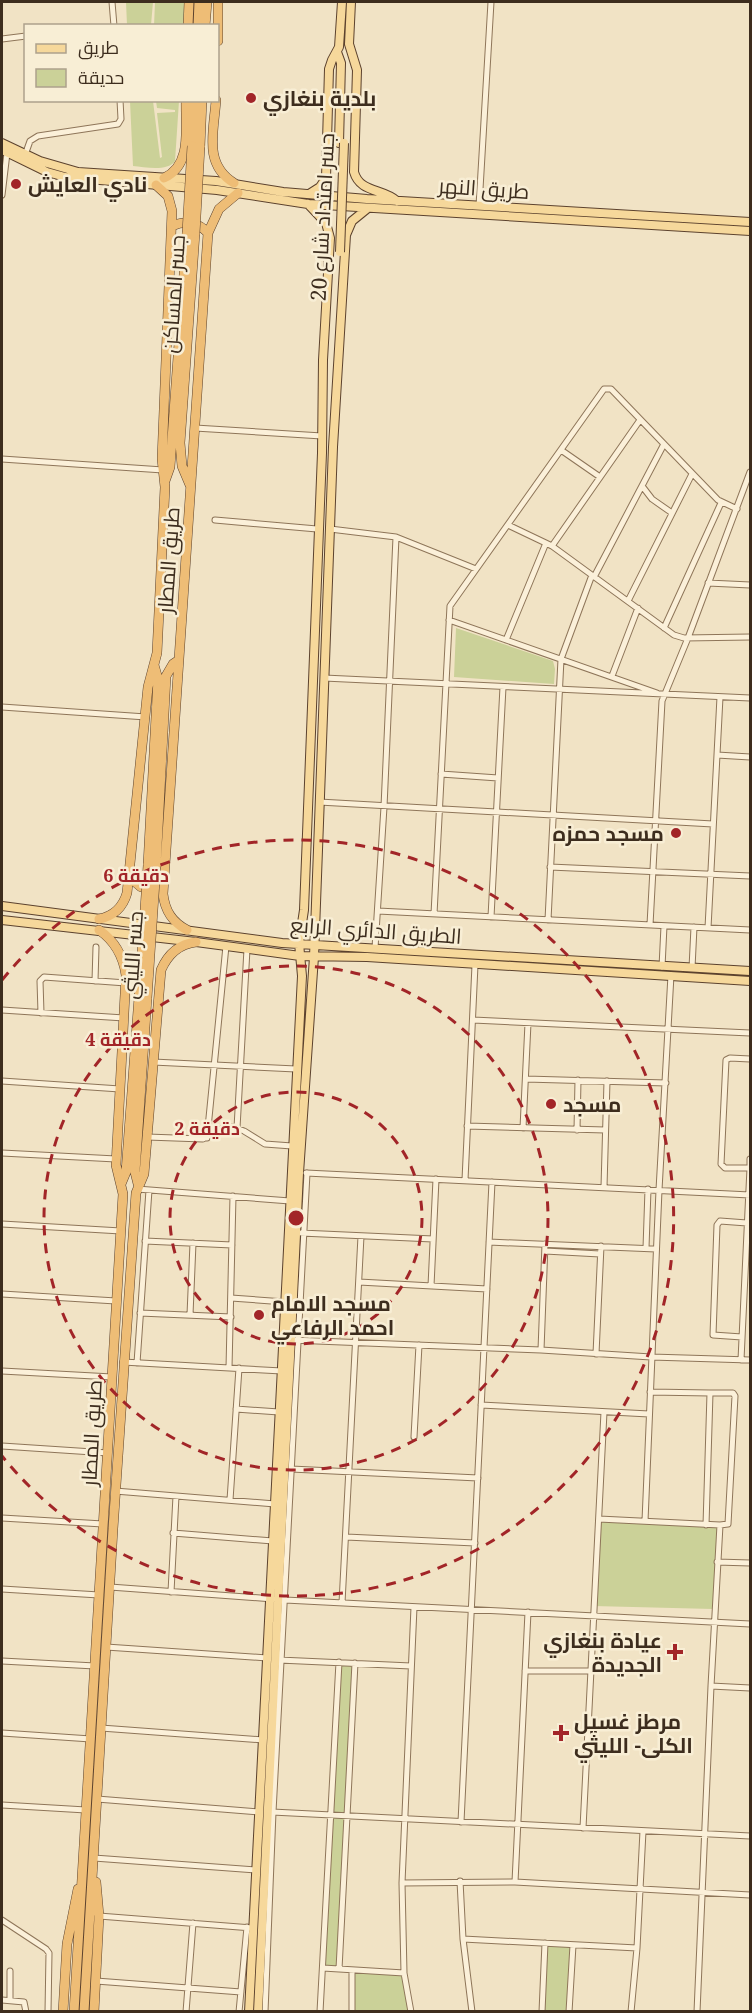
<svg xmlns="http://www.w3.org/2000/svg" width="752" height="2013" font-family="'Noto Serif',Cairo,serif">
	<style>
		.green { fill: #cbd198 }
		.lines { fill: none; stroke-linecap: round; stroke-linejoin: round }
		.minor-casing { stroke: #8e7559; stroke-width: 7 }
		.primary-casing { stroke: #5c422e; stroke-width: 10 }
		.trunk-casing { stroke: #5c422e; stroke-width: 10 }
		.minor { stroke: #fbf0d9; stroke-width: 5 }
		.primary { stroke: #f6d89b; stroke-width: 8 }
		.trunk { stroke: #eebd76; stroke-width: 9 }
		.primary-bridge-casing { stroke: #5c422e; stroke-width: 10; stroke-linecap: butt }
		.trunk-bridge-casing { stroke: #5c422e; stroke-width: 10; stroke-linecap: butt }
		.primary-bridge { stroke: #f6d89b; stroke-width: 8 }
		.trunk-bridge { stroke: #eebd76; stroke-width: 9 }
		.ring { fill: none; stroke: #a22528; stroke-width: 3; stroke-dasharray: 10 8 }
		.poi-dot { fill: #a22528; stroke: #f8eed5; stroke-width: 2 }
		.labels { text-anchor: middle; dominant-baseline: central; stroke-width: 5; stroke-linejoin: round; paint-order: stroke }
		.poi-label { font-size: 21px; font-weight: bold; fill: #3d2d1e; stroke: #f8eed5; text-anchor: start }
		.street-label { font-size: 21px; fill: #3d2d1e; stroke: #f8eed5 }
		.centre { fill: #a22528; stroke: #f8eed5; stroke-width: 3 }
		.ring-label { font-size: 18px; text-anchor: middle; font-weight: bold; fill: #a22528; stroke: #f8eed5; stroke-width: 5; stroke-linejoin: round; paint-order: stroke }
	</style>
	<rect width="100%" height="100%" fill="#f1e3c5"/>
	<path class="green" d="M 126,2 L 153,2 L 151,25 L 127,25 Z
		M 155,2 L 185,2 L 184,25 L 154,26 Z
		M 130,101 L 153,101 L 160,158 L 162,157 L 157,113 L 175,112 L 175,110 L 157,108 L 156,101 L 179,101 L 175,161 C 167,172 145,167 133,166 Z
		M 456,628 L 553,661 L 555,669 L 554,684 L 454,677 Z
		M 597,1521 L 719,1526 L 713,1609 L 593,1606 Z
		M 339,1660 L 356,1661 L 339,1969 L 323,1968 Z
		M 545,1942 L 573,1944 L 568,2011 L 542,2012 Z
		M 353,1971 L 404,1973 L 411,2011 L 350,2012 Z"/>
	<g class="lines">
		<defs>
			<path id="minor" d="M 112,2 L 114,26
				M 2,39 L 26,36
				M 25,155 L 30,141 L 38,136 L 118,124 L 121,119 L 120,100
				M 2,195 L 7,153
				M 479,206 L 491,2
				M 195,428 L 322,436
				M 561,450 L 600,477
				M 2,459 L 163,470
				M 642,486 L 652,499 L 672,513
				M 215,520 L 317,529
				M 508,525 L 552,546 L 674,635 L 684,638 L 750,637
				M 330,529 L 396,537 L 476,569
				M 552,546 L 640,420
				M 594,577 L 664,444
				M 708,583 L 750,585
				M 628,601 L 692,474
				M 449,620 L 657,693
				M 664,628 L 721,503
				M 506,640 L 546,543
				M 612,676 L 638,608
				M 324,678 L 750,698
				M 2,707 L 146,717
				M 717,755 L 750,757
				M 441,774 L 498,778
				M 319,802 L 713,824
				M 550,867 L 750,876
				M 378,911 L 750,930
				M 434,914 L 450,606 L 604,389 L 611,389 L 718,500 L 737,509
				M 491,917 L 503,687
				M 548,920 L 561,659 L 592,575
				M 650,925 L 662,701 L 688,638 L 750,472
				M 708,928 L 720,697
				M 375,948 L 384,807 L 396,537
				M 662,967 L 664,926
				M 692,968 L 694,927
				M 95,981 L 96,947
				M 2,1010 L 124,1018
				M 41,1013 L 40,981 L 44,977 L 126,983
				M 473,1020 L 750,1033
				M 750,1059 L 730,1058 L 726,1060 L 721,1164 L 725,1168 L 750,1168 L 750,1159
				M 153,1062 L 296,1069
				M 526,1079 L 666,1083
				M 2,1081 L 120,1089
				M 467,1126 L 605,1130
				M 237,1128 L 247,949
				M 523,1128 L 528,1023
				M 577,1130 L 578,1080
				M 147,1137 L 203,1139 L 221,1129 L 233,1127 L 244,1131 L 265,1144 L 292,1146
				M 207,1138 L 226,946
				M 2,1153 L 116,1159
				M 306,1173 L 750,1195
				M 465,1180 L 475,965
				M 604,1187 L 607,1081
				M 137,1189 L 290,1201
				M 2,1224 L 121,1231
				M 301,1233 L 433,1239
				M 145,1241 L 232,1245
				M 489,1242 L 656,1249
				M 646,1248 L 648,1189
				M 545,1251 L 600,1254
				M 359,1282 L 487,1289
				M 431,1286 L 436,1179
				M 2,1294 L 116,1301
				M 231,1298 L 285,1302
				M 140,1313 L 231,1317
				M 190,1315 L 193,1243
				M 742,1337 L 713,1335 L 717,1225 L 720,1221 L 747,1223
				M 292,1340 L 541,1350 L 651,1357 L 750,1360
				M 541,1350 L 545,1244
				M 596,1354 L 601,1246
				M 741,1360 L 750,1168
				M 123,1362 L 282,1371
				M 137,1363 L 149,1190
				M 229,1368 L 233,1196
				M 2,1371 L 112,1377
				M 650,1392 L 710,1393 L 706,1525
				M 481,1405 L 649,1414
				M 236,1409 L 279,1412
				M 414,1437 L 419,1345
				M 2,1446 L 108,1453
				M 291,1469 L 478,1478
				M 115,1491 L 275,1504
				M 230,1500 L 239,1368
				M 2,1518 L 103,1524
				M 599,1519 L 720,1525 L 728,1524 L 735,1396 L 733,1393 L 710,1393
				M 645,1521 L 659,1190 L 671,975
				M 173,1533 L 273,1541
				M 346,1537 L 475,1543
				M 717,1562 L 750,1563
				M 110,1587 L 273,1599
				M 2,1589 L 99,1595
				M 171,1592 L 176,1496
				M 285,1600 L 750,1624
				M 342,1603 L 361,1236
				M 106,1647 L 267,1658
				M 279,1660 L 411,1666
				M 2,1661 L 95,1666
				M 525,1671 L 591,1671
				M 711,1686 L 720,1525
				M 101,1728 L 263,1740
				M 2,1733 L 91,1739
				M 97,1799 L 260,1812
				M 2,1805 L 86,1810
				M 272,1812 L 750,1836
				M 461,1822 L 492,1182
				M 583,1828 L 604,1412
				M 94,1858 L 256,1870
				M 460,1881 L 463,1939 L 472,2012
				M 515,1882 L 528,1612
				M 402,1883 L 515,1882 L 750,1895
				M 99,1916 L 252,1928
				M 2,1920 L 46,1949 L 49,1953 L 48,2012
				M 463,1939 L 637,1948
				M 323,1968 L 404,1973
				M 339,1969 L 355,1663
				M 96,1981 L 241,1992
				M 2,2000 L 24,2002 L 26,2012
				M 10,2000 L 10,1971
				M 186,2012 L 193,1923
				M 239,2012 L 247,1927
				M 265,2012 L 273,1812 L 307,1173
				M 320,2012 L 339,1662
				M 352,2012 L 352,1970
				M 411,2012 L 404,1973 L 402,1883 L 414,1607
				M 542,2012 L 545,1943
				M 569,2012 L 573,1945
				M 631,2012 L 637,1948 L 643,1831
				M 697,2012 L 711,1686 L 750,1688"/>
			<path id="primary" d="M 351,2 L 349,44 L 357,70 L 354,172 C 360,193 382,188 397,201
				M 337,52 L 341,63 L 339,143
				M 2,143 L 40,161 L 78,172 L 216,181 L 283,192 L 367,199 L 750,222
				M 2,150 L 47,172 L 65,177 L 217,190 L 308,204 L 750,231
				M 309,194 L 320,187 L 326,178 L 329,69 L 332,60 L 339,47 L 342,2
				M 2,906 L 282,943 L 750,971
				M 2,920 L 196,942 L 300,956 L 367,957 L 750,981
				M 249,2012 L 302,976 L 299,943 L 304,910 L 322,453 L 323,360 L 330,238 L 326,223 L 308,204
				M 258,2012 L 299,1173 L 314,957 L 333,447 L 346,235 L 352,221 L 368,208"/>
			<path id="trunk" d="M 188,26 L 189,2
				M 198,26 L 199,2
				M 205,26 L 207,2
				M 218,41 L 218,2
				M 216,100 C 214,131 203,164 234,183
				M 192,146 L 194,100
				M 200,147 L 202,100
				M 164,178 C 193,165 185,127 186,100
				M 172,226 C 185,220 198,222 208,233
				M 165,481 L 170,467 L 187,233
				M 190,485 L 182,466 L 180,443 L 195,233
				M 148,865 L 158,679 L 154,665
				M 156,866 L 166,676 L 173,664 L 179,660
				M 129,877 L 141,887 L 153,888
				M 99,919 C 114,916 123,907 127,893 L 148,687 L 157,653 L 165,487 L 162,459 L 172,211 L 168,196 L 156,185
				M 187,930 C 172,922 165,911 163,894 L 208,233 L 219,209 L 238,193
				M 121,1184 L 126,1172 L 139,997
				M 138,1184 L 135,1172 L 147,998
				M 63,2012 L 67,1944 L 78,1889
				M 74,2012 L 123,1194 L 116,1165 L 126,975 C 123,955 115,941 99,930
				M 84,2012 L 113,1529 L 136,1193 L 144,1174 L 161,970 C 168,954 179,944 196,942
				M 94,2012 L 99,1916 L 96,1882"/>
		</defs>
		<use href="#minor" class="minor-casing"/>
		<use href="#primary" class="primary-casing"/>
		<use href="#trunk" class="trunk-casing"/>
		<use href="#minor" class="minor"/>
		<use href="#primary" class="primary"/>
		<use href="#trunk" class="trunk"/>
		<defs>
			<path id="primary-bridge" d="M 340,252 L 344,143"/>
			<path id="trunk-bridge" d="M 187,233 L 192,146
				M 195,233 L 200,147
				M 139,997 L 148,865
				M 147,998 L 156,866"/>
		</defs>
		<use href="#primary-bridge" class="primary-bridge-casing"/>
		<use href="#trunk-bridge" class="trunk-bridge-casing"/>
		<use href="#primary-bridge" class="primary-bridge"/>
		<use href="#trunk-bridge" class="trunk-bridge"/>
	</g>
	<g class="ring">
		<circle cx="296" cy="1218" r="126"/>
		<circle cx="296" cy="1218" r="252"/>
		<path d="M2 980A378 378 0 1 1 2 1456"/>
	</g>
	<g class="poi-dot">
		<circle cx="251" cy="98" r="6"/>
		<circle cx="16" cy="184" r="6"/>
		<circle cx="676" cy="833" r="6"/>
		<circle cx="551" cy="1104" r="6"/>
		<circle cx="259" cy="1315" r="6"/>
		<path d="M672 1643h6v6h6v6h-6v6h-6v-6h-6v-6h6z"/>
		<path d="M558 1724h6v6h6v6h-6v6h-6v-6h-6v-6h6z"/>
	</g>
	<g class="labels">
		<g class="poi-label">
			<text x="263" y="98">بلدية بنغازي</text>
			<text x="28" y="184">نادي العايش</text>
			<text x="664" y="833" text-anchor="end">مسجد حمزه</text>
			<text x="563" y="1104">مسجد</text>
			<text x="271" y="1303">مسجد الامام<tspan x="271" dy="24">احمد الرفاعي</tspan></text>
			<text x="662" y="1640" text-anchor="end">عيادة بنغازي<tspan x="662" dy="24">الجديدة</tspan></text>
			<text x="574" y="1721">مرطز غسيل<tspan x="574" dy="24">الكلى- الليثي</tspan></text>
		</g>
		<g class="street-label">
			<text transform="translate(484 188) rotate(4)">طريق النهر</text>
			<text transform="translate(322 217) rotate(-87)">جسر امتداد شارع 20</text>
			<text transform="translate(173 294) rotate(-86)">جسر المساكن</text>
			<text transform="translate(168 560) rotate(-86)">طريق المطار</text>
			<text transform="translate(376 930) rotate(4)">الطريق الدائري الرابع</text>
			<text transform="translate(132 955) rotate(-86)">جسر الليثي</text>
			<text transform="translate(91 1433) rotate(-87)">طريق المطار</text>
		</g>
	</g>
	<circle cx="296" cy="1218" r="9" class="centre"/>
	<g class="ring-label">
		<text x="136" y="882">6 دقيقة</text>
		<text x="118" y="1046">4 دقيقة</text>
		<text x="207" y="1135">2 دقيقة</text>
	</g>
	<rect width="752" height="2013" fill="none" stroke="#3d2d1e" stroke-width="6"/>
	<rect x="24" y="24" width="195" height="78" fill="#f8eed5" stroke="#ada18c" stroke-width="1.5"/>
	<rect x="36" y="44" width="30" height="9" fill="#f6d89b" stroke="#ada18c" stroke-width="1.5"/>
	<text x="78" y="54" font-size="18" fill="#3d2d1e">طريق</text>
	<rect x="36" y="69" width="30" height="18" fill="#cbd198" stroke="#ada18c" stroke-width="1.5"/>
	<text x="78" y="84" font-size="18" fill="#3d2d1e">حديقة</text>
</svg>
